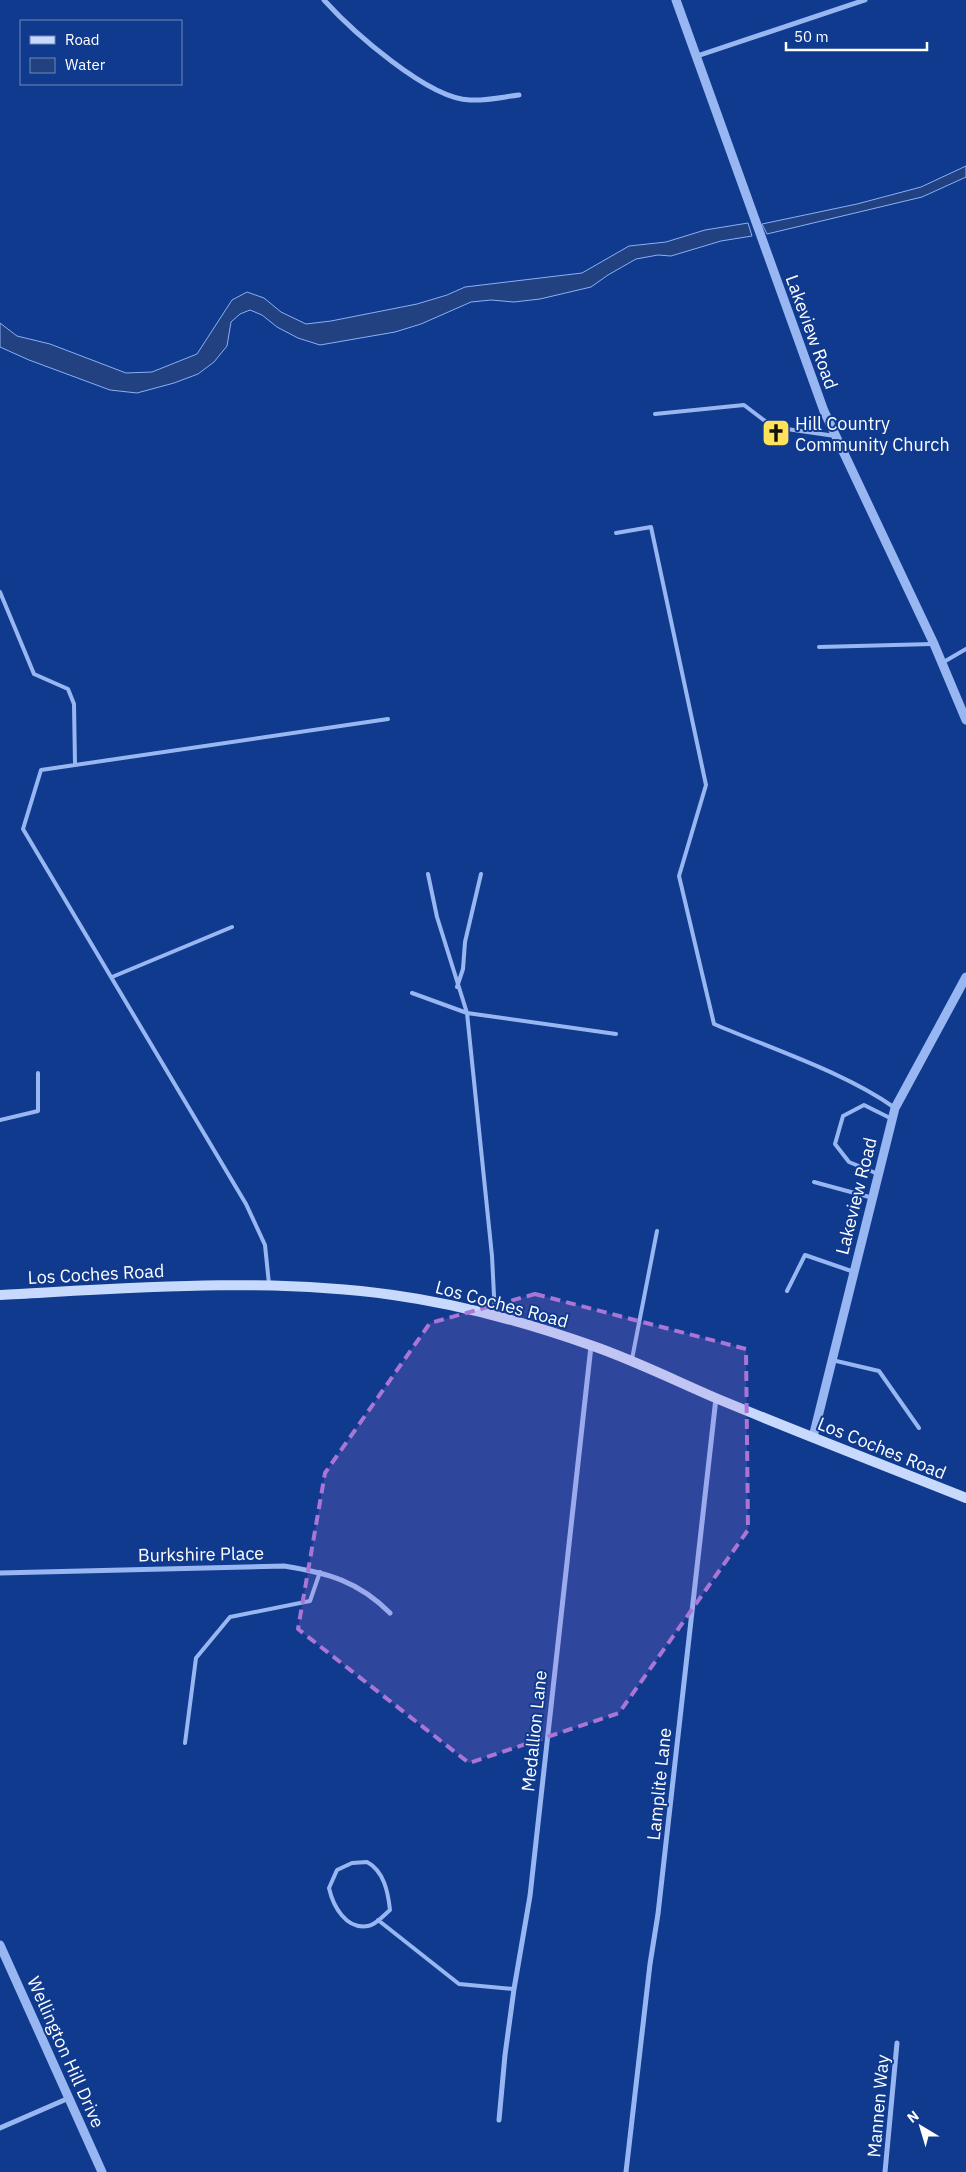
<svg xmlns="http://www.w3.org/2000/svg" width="966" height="2172" font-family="'IBM Plex Sans',sans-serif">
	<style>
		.water { fill: #224180; stroke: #8ab0f6 }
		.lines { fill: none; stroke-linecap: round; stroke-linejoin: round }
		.service { stroke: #98b7f2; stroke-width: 4 }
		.minor { stroke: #98b7f2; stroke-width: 5 }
		.tertiary { stroke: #98b7f2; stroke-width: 9 }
		.secondary { stroke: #c7d9fc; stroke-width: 10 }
		.marked { fill: #a976d5; fill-opacity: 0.2; stroke: #a976d5; stroke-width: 4; stroke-dasharray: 10 6; stroke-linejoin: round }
		.labels { text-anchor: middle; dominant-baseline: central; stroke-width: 4; stroke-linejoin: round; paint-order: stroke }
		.street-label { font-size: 18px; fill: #fff; stroke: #103a8e }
		.poi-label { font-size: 18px; fill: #fff; stroke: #103a8e; text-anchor: start }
	</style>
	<rect width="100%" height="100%" fill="#103a8e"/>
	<path class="water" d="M 966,166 L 966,177 L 922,197 L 767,234 L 762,224 L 857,204 L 921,187 Z
		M 748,223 L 752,236 L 721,241 L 671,256 L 658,255 L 636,259 L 608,275 L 591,287 L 540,299 L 514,302 L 491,300 L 471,302 L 421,324 L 395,332 L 320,345 L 298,338 L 277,327 L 262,315 L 250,310 L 240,314 L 231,322 L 227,346 L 214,362 L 198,374 L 174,383 L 137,393 L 110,390 L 29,360 L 0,347 L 0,323 L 17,336 L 50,344 L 126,373 L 152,372 L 197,354 L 232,300 L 247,292 L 264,298 L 281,312 L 306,324 L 331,321 L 417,304 L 447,295 L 465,287 L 582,273 L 629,246 L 666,242 L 705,230 Z"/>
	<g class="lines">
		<path class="service" d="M 655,414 L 744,405 L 773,427 L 835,436
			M 616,533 L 651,527 L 706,785 L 679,876 L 714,1024 C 772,1049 844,1072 895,1108
			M 0,592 L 34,674 L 68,689 L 74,704 L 75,764
			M 819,647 L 932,644
			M 942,663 L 966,649
			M 428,874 L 437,917 L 467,1013 L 492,1256 L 495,1315
			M 112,977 L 232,927
			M 457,987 L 463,969 L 465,942 L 481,874
			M 412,993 L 467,1013 L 616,1034
			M 0,1120 L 38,1111 L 38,1073
			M 878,1174 L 849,1162 L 835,1144 L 843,1116 L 864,1105 L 892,1119
			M 814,1182 L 873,1198
			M 269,1284 L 265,1245 L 246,1204 L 23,829 L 41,770 L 388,719
			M 787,1291 L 805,1255 L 854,1272
			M 632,1359 L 657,1231
			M 832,1360 L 879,1371 L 919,1428
			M 185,1743 L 196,1658 L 230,1617 L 310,1601 L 320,1572
			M 367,1862 C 384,1871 388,1892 390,1910 C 384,1915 376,1925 368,1926 C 346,1930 333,1906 329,1888 L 337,1870 L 352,1863 Z
			M 378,1920 L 459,1984 L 514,1989"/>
		<path class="minor" d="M 324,0 C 352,31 428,99 470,100 C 486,101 503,97 519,95
			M 697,56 L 865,0
			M 0,1573 L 284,1566 C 328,1573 358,1581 390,1613
			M 499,2120 L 505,2055 L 514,1989 L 530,1896 L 591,1346
			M 0,2128 L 69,2098
			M 626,2172 L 650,1964 L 658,1914 L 716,1398
			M 885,2172 L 897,2043"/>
		<path class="tertiary" d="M 676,0 L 824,411 L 934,644 L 966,720
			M 813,1437 L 895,1108 L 966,977
			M 0,1945 L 102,2172"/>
		<path class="secondary" d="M 0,1295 C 130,1288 263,1277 393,1295 C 458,1304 531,1324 593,1346 C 636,1361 676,1381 718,1399 C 800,1433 883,1465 966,1498"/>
	</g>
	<path class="marked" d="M 535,1294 L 746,1349 L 748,1530 L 619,1713 L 469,1763 L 298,1629 L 325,1473 L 430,1323 Z"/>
	<defs>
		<symbol id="church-square" viewBox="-11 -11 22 22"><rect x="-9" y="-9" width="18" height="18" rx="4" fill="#ffe15a" stroke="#103a8e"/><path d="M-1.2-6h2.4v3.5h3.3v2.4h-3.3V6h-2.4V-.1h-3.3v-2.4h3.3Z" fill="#111"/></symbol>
	</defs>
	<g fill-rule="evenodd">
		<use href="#church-square" x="760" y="417" width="32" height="32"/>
	</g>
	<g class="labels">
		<g class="street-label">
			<text transform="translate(812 332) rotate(70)">Lakeview Road</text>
			<text transform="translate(856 1196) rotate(-76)">Lakeview Road</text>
			<text transform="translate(96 1274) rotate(-3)">Los Coches Road</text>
			<text transform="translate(502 1304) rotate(15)">Los Coches Road</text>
			<text transform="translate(882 1448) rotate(22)">Los Coches Road</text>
			<text transform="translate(201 1554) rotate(-1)">Burkshire Place</text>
			<text transform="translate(534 1731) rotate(-84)">Medallion Lane</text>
			<text transform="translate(659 1784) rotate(-84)">Lamplite Lane</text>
			<text transform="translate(66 2052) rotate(66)">Wellington Hill Drive</text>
			<text transform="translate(878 2106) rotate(-85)">Mannen Way</text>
		</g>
		<g class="poi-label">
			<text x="795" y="423">Hill Country<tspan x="795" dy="21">Community Church</tspan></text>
		</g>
	</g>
	<rect x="20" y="20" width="162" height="65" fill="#103a8e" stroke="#7089bb"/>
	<rect x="30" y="36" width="25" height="8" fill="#c7d9fc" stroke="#7089bb"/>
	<text x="65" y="45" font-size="15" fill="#ffffff">Road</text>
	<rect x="30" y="58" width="25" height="15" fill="#224180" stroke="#7089bb"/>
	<text x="65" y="70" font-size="15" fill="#ffffff">Water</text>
	<g transform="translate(921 2127) rotate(322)" stroke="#103a8e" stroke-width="4" paint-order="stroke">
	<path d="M0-4L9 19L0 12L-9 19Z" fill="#ffffff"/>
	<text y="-8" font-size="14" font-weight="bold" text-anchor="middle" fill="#ffffff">N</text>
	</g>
	<path d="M786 42v8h141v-8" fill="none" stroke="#ffffff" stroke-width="2.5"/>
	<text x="794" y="42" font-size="15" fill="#ffffff" stroke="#103a8e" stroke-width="4" paint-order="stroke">50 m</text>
</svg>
